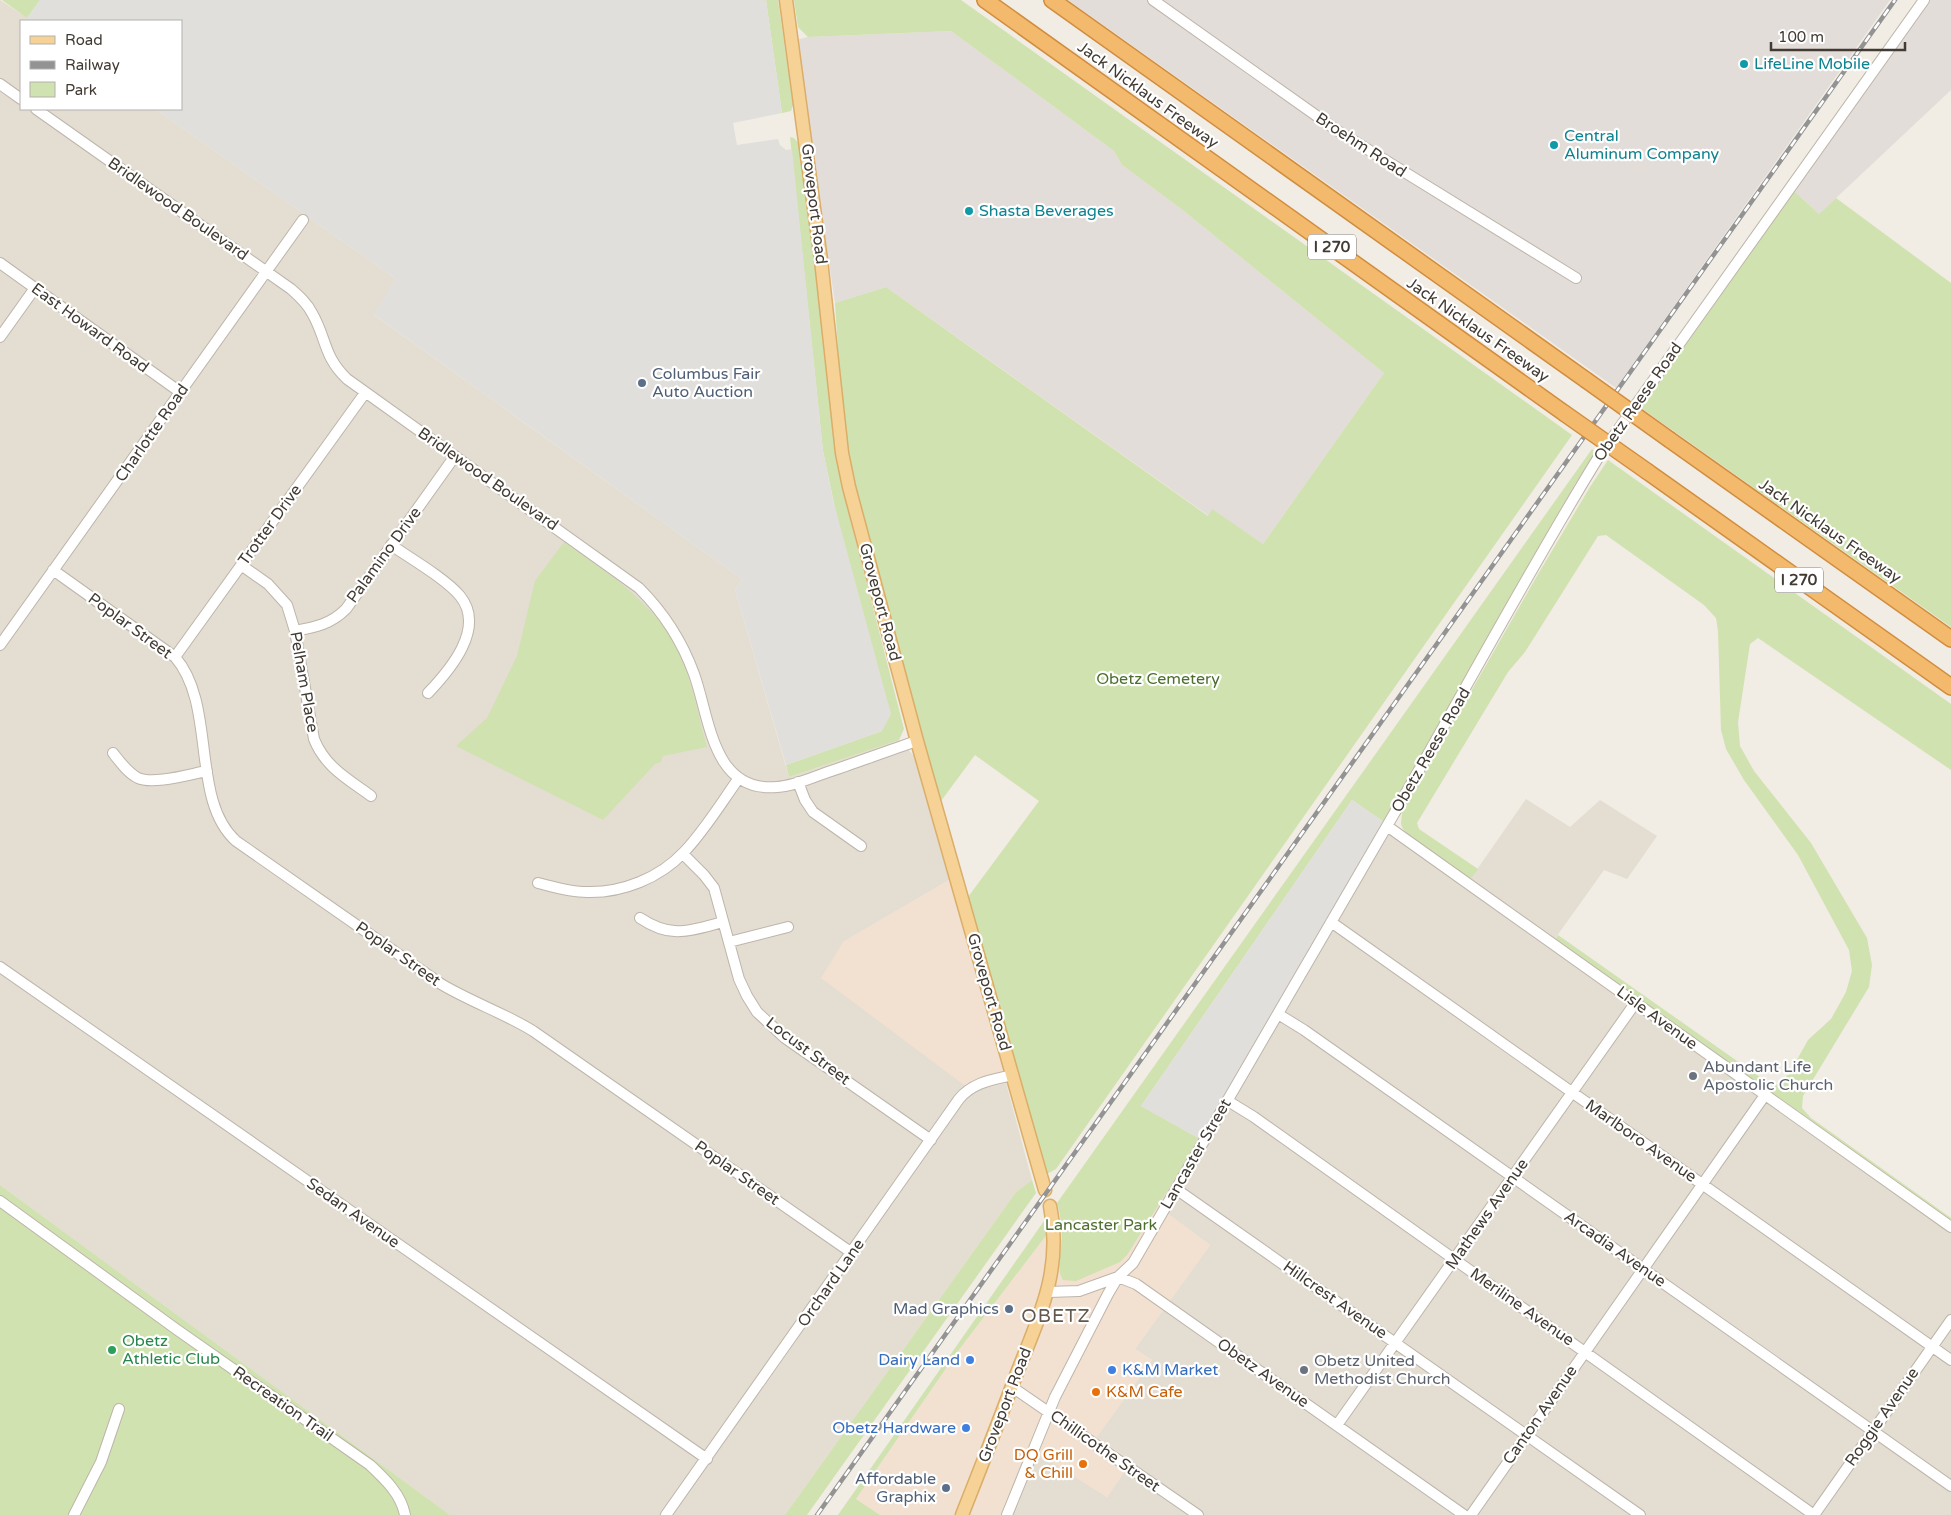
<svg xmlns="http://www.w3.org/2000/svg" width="1951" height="1515" font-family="'Varela Round',sans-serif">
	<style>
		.residential { fill: #e4ddd2 }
		.commercial { fill: #f2e0d0 }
		.industrial { fill: #e3ddd9 }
		.green { fill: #d0e2af }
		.parking { fill: #e1dfdc }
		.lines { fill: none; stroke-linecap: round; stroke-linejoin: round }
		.minor-casing { stroke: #beb5aa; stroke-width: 12 }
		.major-casing { stroke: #daad69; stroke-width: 15 }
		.highway-casing { stroke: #d18d3e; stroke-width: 18 }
		.minor { stroke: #fff; stroke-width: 10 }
		.major { stroke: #f6d297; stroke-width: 12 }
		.highway { stroke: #f3b96d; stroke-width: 15 }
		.rail-casing { stroke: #939393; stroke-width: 4.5 }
		.rail { stroke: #fff; stroke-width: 2.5; stroke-dasharray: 8; stroke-linecap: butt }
		.highway-bridge-casing { stroke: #d18d3e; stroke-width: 18; stroke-linecap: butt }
		.highway-bridge { stroke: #f3b96d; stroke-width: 15 }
		.culture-dot { fill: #0f9aa8; stroke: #fff; stroke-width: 2 }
		.service-dot { fill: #5c6f8a; stroke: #fff; stroke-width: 2 }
		.worship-dot { fill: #6b7280; stroke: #fff; stroke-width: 2 }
		.leisure-dot { fill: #2e9e5b; stroke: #fff; stroke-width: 2 }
		.shop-dot { fill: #3f7fe0; stroke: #fff; stroke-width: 2 }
		.food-dot { fill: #e8710a; stroke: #fff; stroke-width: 2 }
		.labels { text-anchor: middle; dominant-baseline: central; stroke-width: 4.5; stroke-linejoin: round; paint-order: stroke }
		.shield { fill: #fff; stroke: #7b7671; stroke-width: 1 }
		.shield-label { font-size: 15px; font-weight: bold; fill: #423b34 }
		.culture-label { font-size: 16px; fill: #0d838f; stroke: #fff; text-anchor: start }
		.street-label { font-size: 16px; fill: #423b34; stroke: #fff }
		.service-label { font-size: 16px; fill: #4e5e75; stroke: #fff; text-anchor: end }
		.park-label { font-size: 16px; fill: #4c6f2d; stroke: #fff }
		.worship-label { font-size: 16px; fill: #5b616d; stroke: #fff; text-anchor: start }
		.leisure-label { font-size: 16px; fill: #27864d; stroke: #fff; text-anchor: start }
		.shop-label { font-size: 16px; fill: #366cbe; stroke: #fff; text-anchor: end }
		.food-label { font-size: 16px; fill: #c56008; stroke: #fff; text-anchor: start }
		.quarter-label { font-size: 19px; letter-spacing: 1px; fill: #64584c; stroke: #fff }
	</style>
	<rect width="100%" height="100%" fill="#f1ece4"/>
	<path class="residential" d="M 0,0 L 32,21 L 21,21 L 21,109 L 155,109 L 396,279 L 374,315 L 742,579 L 735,590 L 789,777 L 899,740 L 914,756 L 949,880 L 843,942 L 972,1091 L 1006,1083 L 1032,1180 L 1016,1192 L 785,1515 L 450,1515 L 0,1185 Z
		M 1526,799 L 1570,827 L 1600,800 L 1657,836 L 1627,879 L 1604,870 L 1554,940 L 1951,1223 L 1951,1515 L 1001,1515 L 1027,1446 L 1107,1497 L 1131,1462 L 1096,1438 L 1152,1360 L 1135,1349 L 1210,1245 L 1160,1208 L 1384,822 L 1469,881 Z"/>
	<path class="commercial" d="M 1384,822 L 1160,1208 L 1210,1245 L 1135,1349 L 1152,1360 L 1097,1437 L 1132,1461 L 1107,1497 L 1027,1447 L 1001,1515 L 880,1515 L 856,1499 L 958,1351 L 1061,1216 L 1141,1106 Z
		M 961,873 L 1020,1079 L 972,1091 L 821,978 L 843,942 Z"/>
	<path class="industrial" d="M 1068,0 L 1890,0 L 1616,388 Z
		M 1930,0 L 1951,0 L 1951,90 L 1819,214 L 1794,191 Z
		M 951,31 L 1114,151 L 1122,165 L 1180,208 L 1384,373 L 1263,544 L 1212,510 L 1209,516 L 886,287 L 835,303 L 796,40 L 808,37 Z"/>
	<path class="green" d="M 2,0 L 40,0 L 27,18 Z
		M 766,0 L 778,0 L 793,105 L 791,111 L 782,113 Z
		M 794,0 L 961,0 L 1572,435 L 1056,1169 L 1047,1174 L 968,897 L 1039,801 L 975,755 L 941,801 L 855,490 L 842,412 L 835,303 L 886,287 L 1208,516 L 1212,509 L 1263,544 L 1384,373 L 1180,208 L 1122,165 L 1114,151 L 951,31 L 808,37 L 798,27 Z
		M 790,137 L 794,138 L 799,144 L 842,482 L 850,518 L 904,729 L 899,740 L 789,777 L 786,765 L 882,731 L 823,451 Z
		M 1794,191 L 1819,214 L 1836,198 L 1951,283 L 1951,627 L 1641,408 Z
		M 1592,449 L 1596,452 L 1575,484 L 1384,822 L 1352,800 L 1141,1106 L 1200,1139 L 1127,1255 L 1120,1262 L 1076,1281 L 1063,1280 C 1055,1267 1062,1250 1062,1236 C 1062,1224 1060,1214 1057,1203 Z
		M 1608,460 L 1951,704 L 1951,770 L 1758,638 L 1750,644 L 1738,722 L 1740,746 L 1754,771 L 1811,843 L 1867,938 L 1872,965 L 1869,987 L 1803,1096 L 1802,1108 L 1811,1118 L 1951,1218 L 1951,1223 L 1554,941 L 1558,935 L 1774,1087 L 1789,1074 L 1808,1040 L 1831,1019 L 1846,992 L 1852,971 L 1849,950 L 1798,855 L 1744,780 L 1726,749 L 1721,730 L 1718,631 L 1716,618 L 1704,605 L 1606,535 L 1598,536 L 1525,652 L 1508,672 L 1417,823 L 1419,829 L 1478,869 L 1469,881 C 1456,871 1403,838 1401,824 C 1401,820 1402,816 1402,812 L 1537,576 L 1590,487 Z
		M 564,542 C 613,577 666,609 686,670 C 695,695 700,722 707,747 L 663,756 L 661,762 L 655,764 L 603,820 L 456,746 L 487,718 L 517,656 L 535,581 Z
		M 1032,1180 L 1036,1193 L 807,1515 L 785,1515 L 1016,1192 Z
		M 0,1185 L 450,1515 L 0,1515 Z
		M 1044,1221 L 1048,1233 L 958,1351 L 856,1499 L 880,1515 L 838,1515 Z"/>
	<path class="parking" d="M 40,0 L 766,0 L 782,113 L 733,123 L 737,145 L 778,139 L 780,145 L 786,150 L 792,149 L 823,451 L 833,500 L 891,714 L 882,731 L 786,765 L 735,590 L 742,579 L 373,314 L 396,279 L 155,109 L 181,109 L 181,21 L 32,21 L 27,18 Z
		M 1352,800 L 1384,822 L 1200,1139 L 1141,1106 Z"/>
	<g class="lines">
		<defs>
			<path id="minor" d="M 1153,0 L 1338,131 L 1576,278
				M 0,84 L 21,99
				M 36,109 L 291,289 C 299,296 307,303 312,313 C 327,339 323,356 347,379 L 639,588 C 664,613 682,641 694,674 C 710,718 712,793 777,787 C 794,786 811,778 828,772 C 858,762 887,751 917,741
				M 0,263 L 180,392
				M 0,337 L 35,288
				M 391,545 C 410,558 446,579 460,596 C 486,628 450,670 428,693
				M 241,565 L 268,584 L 287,605 L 295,631 L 314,739 C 325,767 348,779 371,796
				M 53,570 L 175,657 C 217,705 190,800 236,841 L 441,984 C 471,1002 504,1013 533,1031 L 852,1253
				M 295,631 C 316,627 331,624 346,609 L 455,456
				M 0,645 L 303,220
				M 175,657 L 365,393
				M 113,753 C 120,762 128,773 138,778 C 153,785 190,774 207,771
				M 798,782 L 805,800 L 813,812 L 861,846
				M 1387,826 L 1951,1227
				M 683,854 L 704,875 L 714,888 L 739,979 L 747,996 L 757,1012 L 785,1038 L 931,1140
				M 538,883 C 554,887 570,892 587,892 C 622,893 660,878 684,852 C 705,830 721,803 739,778
				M 640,918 C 671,939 689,931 723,922
				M 1331,922 L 1951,1360
				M 729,942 L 788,927
				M 0,967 L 707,1459
				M 1278,1014 L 1304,1030 L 1951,1486
				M 1228,1101 L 1254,1117 L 1814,1515
				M 1176,1189 L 1640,1515
				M 0,1201 L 176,1329 L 370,1465 C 385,1479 401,1494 405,1515
				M 1048,1292 L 1079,1291 L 1118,1277 L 1136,1284 L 1464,1515
				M 1012,1387 L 1198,1515
				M 1337,1425 L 1636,1002
				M 74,1515 L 101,1462 L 119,1409
				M 666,1515 L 959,1099 C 973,1082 992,1080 1013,1075
				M 1007,1515 L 1055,1397 L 1108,1294 L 1118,1277 L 1133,1263 C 1222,1111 1311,959 1398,807 C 1465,690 1528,572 1598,458 L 1924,0
				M 1471,1515 L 1765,1095
				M 1814,1515 L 1951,1320"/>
			<path id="major" d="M 786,0 L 821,260 L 842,453 L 849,487 L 917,741 L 1045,1190
				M 962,1515 C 979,1472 996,1429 1012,1386 C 1035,1324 1064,1275 1050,1206"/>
			<path id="highway" d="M 985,0 L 1564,413
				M 1052,0 L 1586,380
				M 1670,440 L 1951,639
				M 1648,472 L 1951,687"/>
		</defs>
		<use href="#minor" class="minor-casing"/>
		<use href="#major" class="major-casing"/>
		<use href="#highway" class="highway-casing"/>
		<use href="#minor" class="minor"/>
		<use href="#major" class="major"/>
		<use href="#highway" class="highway"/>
		<defs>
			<path id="rail" d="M 817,1515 L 1895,0"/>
		</defs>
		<use href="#rail" class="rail-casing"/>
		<use href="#rail" class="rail"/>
		<defs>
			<path id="highway-bridge" d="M 1586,380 L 1670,440
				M 1564,413 L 1648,472"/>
		</defs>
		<use href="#highway-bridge" class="highway-bridge-casing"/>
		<use href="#highway-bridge" class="highway-bridge"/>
	</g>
	<g class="culture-dot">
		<circle cx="1744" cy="64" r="5"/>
		<circle cx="1554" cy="145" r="5"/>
		<circle cx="969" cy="211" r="5"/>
	</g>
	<g class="service-dot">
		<circle cx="642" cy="383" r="5"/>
		<circle cx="1009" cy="1309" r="5"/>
		<circle cx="946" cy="1488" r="5"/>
	</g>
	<g class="worship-dot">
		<circle cx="1693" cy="1076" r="5"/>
		<circle cx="1304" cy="1370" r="5"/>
	</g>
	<circle class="leisure-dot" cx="112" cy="1350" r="5"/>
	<g class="shop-dot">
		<circle cx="970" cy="1360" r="5"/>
		<circle cx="1112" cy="1370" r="5"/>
		<circle cx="966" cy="1428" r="5"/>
	</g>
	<g class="food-dot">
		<circle cx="1096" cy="1392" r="5"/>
		<circle cx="1083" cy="1464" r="5"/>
	</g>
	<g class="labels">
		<g class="shield">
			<rect x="1308" y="234.5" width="48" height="25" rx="4"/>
			<rect x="1775" y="567.5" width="48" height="25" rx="4"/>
		</g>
		<g class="shield-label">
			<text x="1332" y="247">I 270</text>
			<text x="1799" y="580">I 270</text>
		</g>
		<g class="culture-label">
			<text x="1754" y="64">LifeLine Mobile</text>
			<text x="1564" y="136">Central<tspan x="1564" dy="18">Aluminum Company</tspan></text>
			<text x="979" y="211">Shasta Beverages</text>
		</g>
		<g class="street-label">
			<text transform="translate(1148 95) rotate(36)">Jack Nicklaus Freeway</text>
			<text transform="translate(1361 145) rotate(33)">Broehm Road</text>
			<text transform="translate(814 204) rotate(83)">Groveport Road</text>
			<text transform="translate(178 209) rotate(35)">Bridlewood Boulevard</text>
			<text transform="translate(90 328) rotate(36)">East Howard Road</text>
			<text transform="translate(1478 330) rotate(35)">Jack Nicklaus Freeway</text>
			<text transform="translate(1638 402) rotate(-55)">Obetz Reese Road</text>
			<text transform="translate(152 433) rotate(-55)">Charlotte Road</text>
			<text transform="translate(488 479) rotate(35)">Bridlewood Boulevard</text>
			<text transform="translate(270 525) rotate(-54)">Trotter Drive</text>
			<text transform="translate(1830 531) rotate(35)">Jack Nicklaus Freeway</text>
			<text transform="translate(384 555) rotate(-54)">Palamino Drive</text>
			<text transform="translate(880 602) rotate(75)">Groveport Road</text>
			<text transform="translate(130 626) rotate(36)">Poplar Street</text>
			<text transform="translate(304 682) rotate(80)">Pelham Place</text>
			<text transform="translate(1431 750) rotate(-60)">Obetz Reese Road</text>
			<text transform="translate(398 954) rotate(35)">Poplar Street</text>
			<text transform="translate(989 992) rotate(74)">Groveport Road</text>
			<text transform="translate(1657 1018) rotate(36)">Lisle Avenue</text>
			<text transform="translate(808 1051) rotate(37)">Locust Street</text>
			<text transform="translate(1641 1141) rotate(35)">Marlboro Avenue</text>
			<text transform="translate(1196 1154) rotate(-60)">Lancaster Street</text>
			<text transform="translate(737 1173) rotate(35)">Poplar Street</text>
			<text transform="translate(353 1213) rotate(35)">Sedan Avenue</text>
			<text transform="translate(1487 1214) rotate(-55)">Mathews Avenue</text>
			<text transform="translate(1615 1249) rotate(35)">Arcadia Avenue</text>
			<text transform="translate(831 1283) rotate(-55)">Orchard Lane</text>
			<text transform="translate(1335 1300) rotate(35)">Hillcrest Avenue</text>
			<text transform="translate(1522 1307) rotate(35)">Meriline Avenue</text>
			<text transform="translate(1263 1373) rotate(35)">Obetz Avenue</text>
			<text transform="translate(283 1404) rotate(35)">Recreation Trail</text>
			<text transform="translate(1005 1405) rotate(-69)">Groveport Road</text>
			<text transform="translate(1540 1415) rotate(-55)">Canton Avenue</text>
			<text transform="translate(1882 1417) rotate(-55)">Roggie Avenue</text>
			<text transform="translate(1105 1451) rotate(35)">Chillicothe Street</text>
		</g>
		<g class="service-label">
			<text x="652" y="374" text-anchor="start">Columbus Fair<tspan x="652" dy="18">Auto Auction</tspan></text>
			<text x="999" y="1309">Mad Graphics</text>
			<text x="936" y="1479">Affordable<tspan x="936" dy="18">Graphix</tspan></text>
		</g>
		<g class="park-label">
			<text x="1158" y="679">Obetz Cemetery</text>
			<text x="1101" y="1225">Lancaster Park</text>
		</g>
		<g class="worship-label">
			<text x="1703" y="1067">Abundant Life<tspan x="1703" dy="18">Apostolic Church</tspan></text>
			<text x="1314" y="1361">Obetz United<tspan x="1314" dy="18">Methodist Church</tspan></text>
		</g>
		<g class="leisure-label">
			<text x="122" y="1341">Obetz<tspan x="122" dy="18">Athletic Club</tspan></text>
		</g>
		<g class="shop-label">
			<text x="960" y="1360">Dairy Land</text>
			<text x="1122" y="1370" text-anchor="start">K&amp;M Market</text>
			<text x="956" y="1428">Obetz Hardware</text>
		</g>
		<g class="food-label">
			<text x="1106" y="1392">K&amp;M Cafe</text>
			<text x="1073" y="1455" text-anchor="end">DQ Grill<tspan x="1073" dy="18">&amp; Chill</tspan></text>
		</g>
		<g class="quarter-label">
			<text x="1056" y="1316">OBETZ</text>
		</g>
	</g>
	<rect x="20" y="20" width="162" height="90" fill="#ffffff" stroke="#b3b1ae"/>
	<rect x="30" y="36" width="25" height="8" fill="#f6d297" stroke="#b3b1ae"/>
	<text x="65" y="45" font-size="15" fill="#423b34">Road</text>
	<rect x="30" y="61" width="25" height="8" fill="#939393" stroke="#b3b1ae"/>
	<text x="65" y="70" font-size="15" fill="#423b34">Railway</text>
	<rect x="30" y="82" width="25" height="15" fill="#d0e2af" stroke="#b3b1ae"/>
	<text x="65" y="95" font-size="15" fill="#423b34">Park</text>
	<path d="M1771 42v8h134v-8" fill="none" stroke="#423b34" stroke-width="2.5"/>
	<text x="1778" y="42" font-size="15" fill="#423b34" stroke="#ffffff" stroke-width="4" paint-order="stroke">100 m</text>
</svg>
